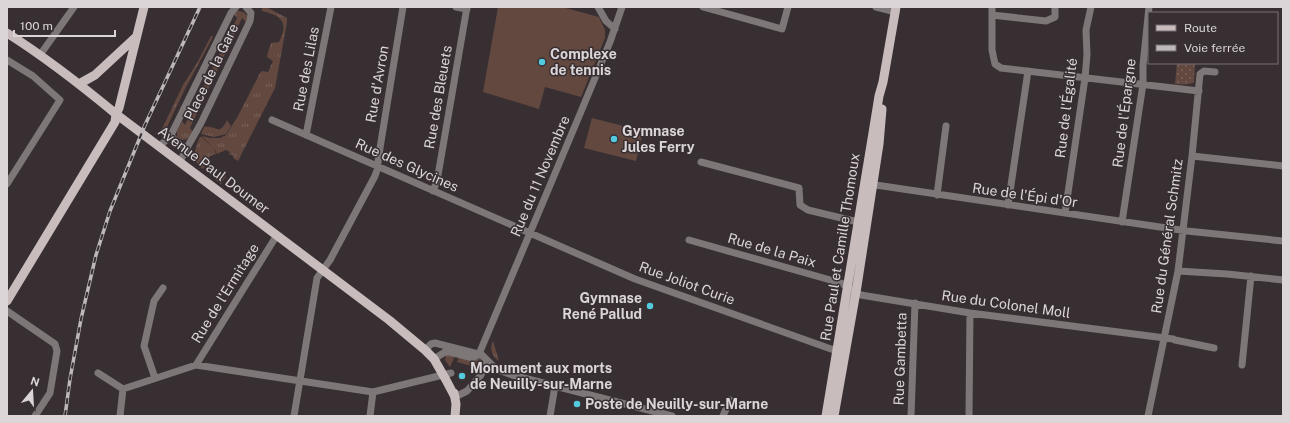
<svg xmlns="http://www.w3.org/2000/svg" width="1290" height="423" font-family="'Public Sans',sans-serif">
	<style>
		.grass { fill: url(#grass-tufts) }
		.park { fill: url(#park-dots) }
		.pitch { fill: #62483f }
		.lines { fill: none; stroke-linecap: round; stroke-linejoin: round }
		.minor { stroke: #7d7778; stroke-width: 7 }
		.major { stroke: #c8bcbd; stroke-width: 9 }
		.rail-casing { stroke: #beb8bb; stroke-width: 3.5 }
		.rail { stroke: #382f33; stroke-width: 2; stroke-dasharray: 6; stroke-linecap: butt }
		.poi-dot { fill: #54cade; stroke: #382f33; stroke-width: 1.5 }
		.labels { text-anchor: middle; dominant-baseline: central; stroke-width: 3; stroke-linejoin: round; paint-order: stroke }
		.poi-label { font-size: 14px; font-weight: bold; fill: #dbd5d8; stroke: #382f33; text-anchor: start }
		.street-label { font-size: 14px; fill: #dbd5d8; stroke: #382f33 }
	</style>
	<defs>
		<pattern id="grass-tufts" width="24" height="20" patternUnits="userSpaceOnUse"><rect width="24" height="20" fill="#62483f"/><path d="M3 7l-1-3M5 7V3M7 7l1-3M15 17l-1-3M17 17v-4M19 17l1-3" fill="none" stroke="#78625a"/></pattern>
		<pattern id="park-dots" width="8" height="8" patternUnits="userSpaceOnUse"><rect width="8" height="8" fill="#62483f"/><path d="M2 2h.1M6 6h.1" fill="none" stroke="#78625a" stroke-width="1.8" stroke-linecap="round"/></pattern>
	</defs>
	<rect width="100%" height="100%" fill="#382f33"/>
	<path class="grass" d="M 262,7 L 266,7 L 287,18 L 287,22 L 275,88 L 238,161 L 233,158 L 234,156 L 229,154 L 230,152 L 226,150 L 217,154 L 215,150 L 202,136 L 210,138 L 220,138 L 226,135 L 238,116 L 260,73 L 262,71 L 268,72 L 273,61 L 267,57 L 268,52 L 271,43 L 279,42 C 289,22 282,16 262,11 Z
		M 237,11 C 242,11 246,13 248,17 L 247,23 L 242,18 L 190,128 L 194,133 C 189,139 184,143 177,137 L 177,131 L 182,121 L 185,125 L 237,18 L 233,13 Z
		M 211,36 L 213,37 L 184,91 L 165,131 L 162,134 L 160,133 L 158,131 L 161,131 L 183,85 L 197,63 Z
		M 227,120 L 231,126 L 226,134 L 214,137 L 201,134 L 204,127 C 217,125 219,137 227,120 Z
		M 200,137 L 202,137 L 214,149 L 216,154 L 210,156 L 203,169 C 191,160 194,150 200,137 Z
		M 219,173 L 226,176 L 221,184 L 215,179 Z
		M 493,341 L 499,361 C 492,356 489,349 493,341 Z
		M 446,355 L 455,356 L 450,367 L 445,360 Z
		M 459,357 L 475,361 L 481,358 L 483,360 L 479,371 L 475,367 L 457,362 Z"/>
	<path class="park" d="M 1177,63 L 1195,63 L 1194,82 C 1188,86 1182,84 1175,84 Z"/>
	<path class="pitch" d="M 498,7 L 562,7 L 599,17 L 605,30 L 605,38 L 581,97 L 545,87 L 539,109 L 483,92 Z
		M 592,118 L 643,131 L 636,161 L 584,148 Z"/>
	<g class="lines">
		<path class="minor" d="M 456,7 L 467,9
			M 598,7 L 606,21 L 615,29
			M 703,7 L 782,29 L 788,7
			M 876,7 L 896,12
			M 992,7 L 992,50 L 995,64 L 1001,68 L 1199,91
			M 992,15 L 1046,21 L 1055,17 L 1055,7
			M 40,55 L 74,7
			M 7,60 L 33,76 L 60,100 L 7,184
			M 272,120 L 635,279 L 831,349 L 841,351
			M 171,135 C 175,142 179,145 186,148
			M 306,135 L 331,7
			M 160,146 L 171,135 L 231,13 L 236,7
			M 1192,156 L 1283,166
			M 180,162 C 186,147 195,135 202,121 C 218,88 234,54 250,21 L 251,13 L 246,7
			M 701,162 L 799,188 L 800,205 L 808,210 L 858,222
			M 869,184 L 1187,231 L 1283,241
			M 433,191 L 437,181 L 467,7
			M 937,195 L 946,126
			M 1008,205 L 1028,71
			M 1065,213 L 1085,78 L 1087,55 L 1086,30 L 1091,7
			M 1122,222 L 1143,84 L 1143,65 L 1149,7
			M 689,240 L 841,283 L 861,295 L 970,313 L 1173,339
			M 1178,271 L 1227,274 L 1283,280
			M 7,311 L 55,344 L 57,351 L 50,393 L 35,416
			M 1175,340 L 1214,348
			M 425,350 L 431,344 L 435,343 L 482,355 L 496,369 L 512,375 L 672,416
			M 434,359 L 445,352 L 450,352 L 473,358 L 479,354 L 580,114 L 610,42 L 622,7
			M 196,365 L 277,235
			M 1242,365 L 1251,276
			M 98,373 L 123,389
			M 155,378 L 144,346 L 154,301 L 163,288
			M 455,397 L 467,391 L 481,375 L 487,360
			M 120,416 L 123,389 L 196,365 L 373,392 L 451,373
			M 294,416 L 317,278 L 330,260 L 375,176 L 377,170 L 380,148 L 403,7
			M 370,416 L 373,392
			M 550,416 L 555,386
			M 723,416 L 730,400
			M 911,416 L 915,303
			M 969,416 L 970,313
			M 1148,416 L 1178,271 L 1192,156 L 1200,74 L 1204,71 L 1215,72"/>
		<path class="major" d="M 7,33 C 45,57 81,85 116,114 L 389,320 L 425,350 L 434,359 L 446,380 L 455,397
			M 79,84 L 95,75 L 136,37
			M 7,301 L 115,122 L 116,114 L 119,108 L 144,7
			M 454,393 L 456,404 L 455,416
			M 826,416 L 873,133 L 879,96 L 883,82 L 896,7
			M 834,416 L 857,286 L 879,144 L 882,109"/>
		<defs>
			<path id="rail" d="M 65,416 L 70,379 L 81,319 L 96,255 L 110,211 L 145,125 L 200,7"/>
		</defs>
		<use href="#rail" class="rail-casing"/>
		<use href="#rail" class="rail"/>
	</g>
	<g class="poi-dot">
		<circle cx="542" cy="62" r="4"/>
		<circle cx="614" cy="139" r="4"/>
		<circle cx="650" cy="306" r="4"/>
		<circle cx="462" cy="376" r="4"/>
		<circle cx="577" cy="404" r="4"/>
	</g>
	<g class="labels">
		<g class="poi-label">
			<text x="550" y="54">Complexe<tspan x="550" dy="16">de tennis</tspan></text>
			<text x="622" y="131">Gymnase<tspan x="622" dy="16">Jules Ferry</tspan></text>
			<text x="642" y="298" text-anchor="end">Gymnase<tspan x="642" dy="16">René Pallud</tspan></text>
			<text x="470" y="368">Monument aux morts<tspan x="470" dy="16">de Neuilly-sur-Marne</tspan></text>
			<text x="585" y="404">Poste de Neuilly-sur-Marne</text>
		</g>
		<g class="street-label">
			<text transform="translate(306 69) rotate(-79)">Rue des Lilas</text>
			<text transform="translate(211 72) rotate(-64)">Place de la Gare</text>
			<text transform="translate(377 84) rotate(-80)">Rue d'Avron</text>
			<text transform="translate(438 97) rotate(-80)">Rue des Bleuets</text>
			<text transform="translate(1066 108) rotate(-83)">Rue de l'Égalité</text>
			<text transform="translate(1124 113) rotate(-83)">Rue de l'Épargne</text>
			<text transform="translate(407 165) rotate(24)">Rue des Glycines</text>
			<text transform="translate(214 170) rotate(37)">Avenue Paul Doumer</text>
			<text transform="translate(540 176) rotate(-67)">Rue du 11 Novembre</text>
			<text transform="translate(1025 195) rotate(8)">Rue de l'Épi d'Or</text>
			<text transform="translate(1167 236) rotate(-82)">Rue du Général Schmitz</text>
			<text transform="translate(840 247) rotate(-81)">Rue Paul et Camille Thomoux</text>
			<text transform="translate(772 250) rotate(16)">Rue de la Paix</text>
			<text transform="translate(687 283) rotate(20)">Rue Joliot Curie</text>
			<text transform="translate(225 293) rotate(-58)">Rue de l'Ermitage</text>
			<text transform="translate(1006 304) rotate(8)">Rue du Colonel Moll</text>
			<text transform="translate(900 359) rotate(-88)">Rue Gambetta</text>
		</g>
	</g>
	<rect width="1290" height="423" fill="none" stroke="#dbd5d8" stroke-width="16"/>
	<rect x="1148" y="12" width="130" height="52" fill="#382f33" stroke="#797175"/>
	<rect x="1156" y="25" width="20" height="6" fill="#c8bcbd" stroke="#797175"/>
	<text x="1184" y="32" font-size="12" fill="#dbd5d8">Route</text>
	<rect x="1156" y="45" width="20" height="6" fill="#beb8bb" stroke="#797175"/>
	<text x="1184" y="52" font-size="12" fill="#dbd5d8">Voie ferrée</text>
	<g transform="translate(32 391) rotate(18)" stroke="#382f33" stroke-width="3" paint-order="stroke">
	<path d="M0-3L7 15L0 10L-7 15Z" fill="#dbd5d8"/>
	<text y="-6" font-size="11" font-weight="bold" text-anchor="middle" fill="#dbd5d8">N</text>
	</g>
	<path d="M14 30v6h101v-6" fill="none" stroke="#dbd5d8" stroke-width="2"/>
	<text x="20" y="30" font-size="12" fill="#dbd5d8" stroke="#382f33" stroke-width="3" paint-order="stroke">100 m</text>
</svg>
